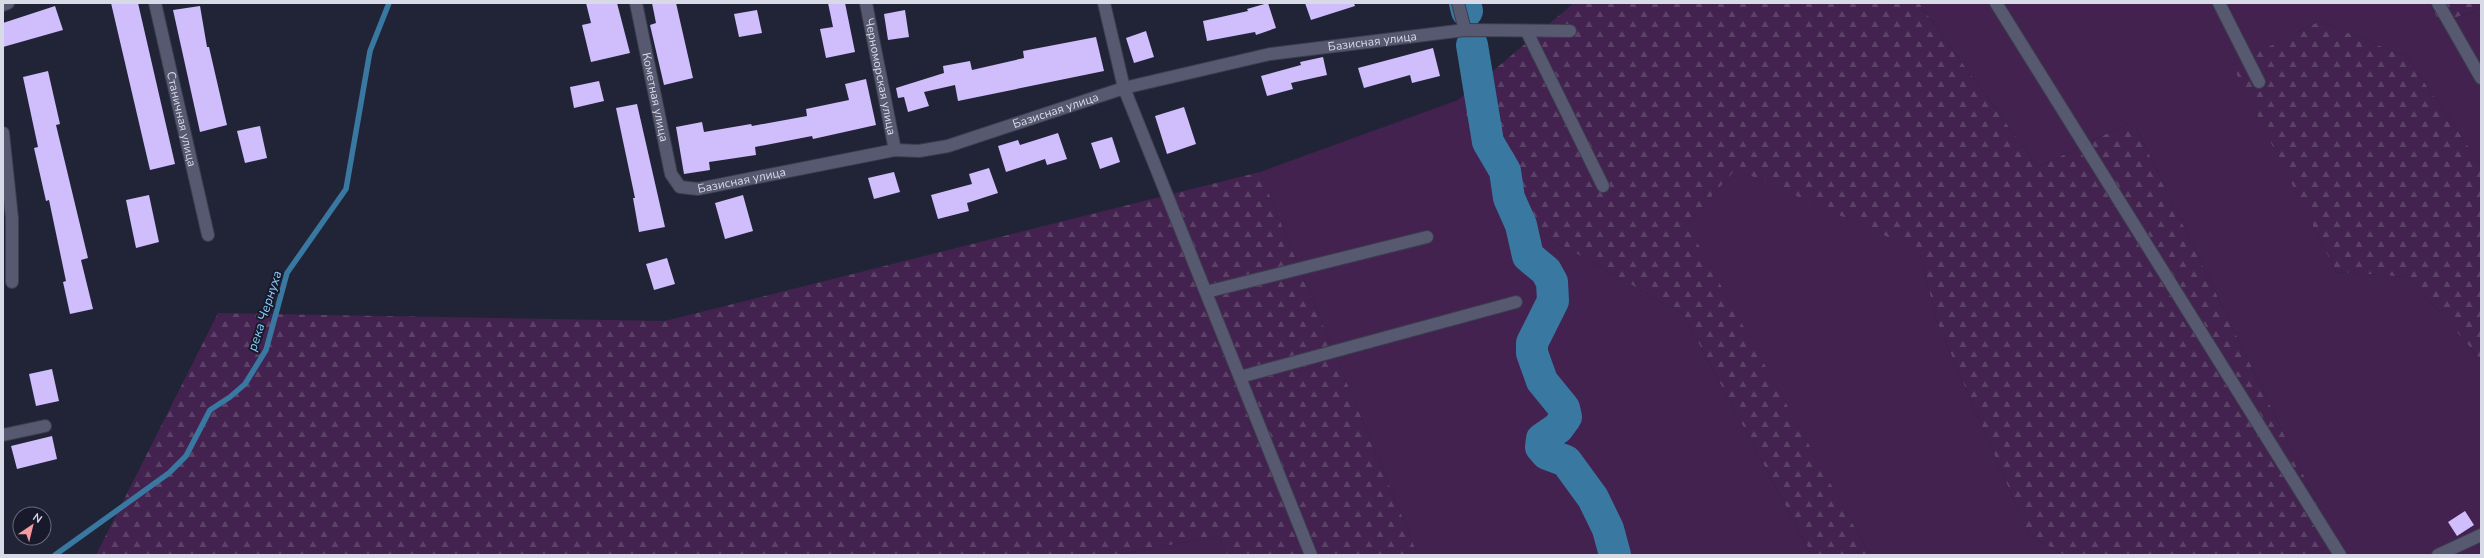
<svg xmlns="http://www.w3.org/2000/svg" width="2484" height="558" font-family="'Nunito Sans',sans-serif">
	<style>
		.forest { fill: url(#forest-firs) }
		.garden { fill: #43224f }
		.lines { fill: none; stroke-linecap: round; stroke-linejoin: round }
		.stream { stroke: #3978a0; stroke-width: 5.5 }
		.river { stroke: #3978a0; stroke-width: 32 }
		.building { fill: #cfbdfc }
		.minor-casing { stroke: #3c3e4e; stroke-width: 14 }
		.minor { stroke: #56596f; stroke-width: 12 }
		.labels { text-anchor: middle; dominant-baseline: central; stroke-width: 4; stroke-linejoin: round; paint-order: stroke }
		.street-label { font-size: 12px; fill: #d8dae7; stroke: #181a2c }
		.water-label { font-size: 13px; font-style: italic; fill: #89cdfc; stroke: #181a2c }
	</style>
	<defs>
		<pattern id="forest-firs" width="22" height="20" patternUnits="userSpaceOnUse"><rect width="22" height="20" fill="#43224f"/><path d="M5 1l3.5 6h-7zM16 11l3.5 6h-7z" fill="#5d4268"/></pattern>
	</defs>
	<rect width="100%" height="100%" fill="#212437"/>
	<path class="forest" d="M 1574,3 L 1919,3 L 2038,167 L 2133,121 L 2337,544 L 2303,555 L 2064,555 L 2029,535 L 1937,322 L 1919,251 L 1688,224 L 1870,555 L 1812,555 L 1683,314 L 1526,225 L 1458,100 Z
		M 2429,3 L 2481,3 L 2481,9 L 2439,23 Z
		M 2320,21 L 2407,57 L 2481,165 L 2481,360 L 2409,277 L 2336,272 L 2231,65 Z
		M 1260,172 L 1418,555 L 1227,555 L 1219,536 L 1116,555 L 96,555 L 218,313 L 665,321 Z"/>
	<path class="garden" d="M 1919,3 L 2429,3 L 2440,23 L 2481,9 L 2481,165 L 2407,57 L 2320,21 L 2232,65 L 2336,272 L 2409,277 L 2481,360 L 2481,555 L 2303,555 L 2337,544 L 2133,121 L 2038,167 Z
		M 1458,100 L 1526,225 L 1683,314 L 1812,555 L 1418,555 L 1260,172 Z
		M 1736,169 L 1919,251 L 1937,322 L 2029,535 L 2064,555 L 1870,555 L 1687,224 Z
		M 1219,536 L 1227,555 L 1116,555 Z"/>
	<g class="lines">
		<path class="stream" d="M 55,555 L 169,473 L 186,456 L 210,410 L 230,397 L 245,384 L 266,350 L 287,273 L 346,189 L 370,51 L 389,3"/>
		<path class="river" d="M 1465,3 L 1467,11
			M 1472,45 L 1488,142 L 1505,171 L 1509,198 L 1521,225 L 1528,256 L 1546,271 L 1552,282 L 1553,301 L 1532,343 L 1532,353 L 1542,381 L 1564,408 L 1566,417 L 1558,428 L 1542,439 L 1541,447 L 1547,454 L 1566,461 L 1593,498 L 1608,529 L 1615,555"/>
	</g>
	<path class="building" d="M 111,3 L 138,3 L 175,164 L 150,170 Z
		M 586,3 L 617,3 L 630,53 L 591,62 L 582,25 L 591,23 Z
		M 652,3 L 676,3 L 693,78 L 664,85 L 650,25 L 656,23 Z
		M 828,3 L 845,3 L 855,52 L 826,58 L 820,29 L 833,27 Z
		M 1268,3 L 1276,28 L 1256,35 L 1255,32 L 1207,41 L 1203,21 L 1248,11 L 1247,9 Z
		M 1305,3 L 1354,3 L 1355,6 L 1311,20 Z
		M 55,6 L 63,30 L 3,47 L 3,23 Z
		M 200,6 L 207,47 L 209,47 L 227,125 L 200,132 L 173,10 Z
		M 757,10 L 762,33 L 739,37 L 734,14 Z
		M 905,10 L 909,37 L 888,40 L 884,14 Z
		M 1146,31 L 1154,57 L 1134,63 L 1126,38 Z
		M 1096,37 L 1104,71 L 958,101 L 955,85 L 924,92 L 929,106 L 908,112 L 904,97 L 898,98 L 896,88 L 944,73 L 943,66 L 970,61 L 972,70 L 1024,58 L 1023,51 Z
		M 1433,48 L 1440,76 L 1412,83 L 1410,75 L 1364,88 L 1358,68 Z
		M 1323,57 L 1327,75 L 1291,83 L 1293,89 L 1267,96 L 1261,76 L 1301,65 L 1300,62 Z
		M 48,71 L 60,124 L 56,125 L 88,258 L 81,260 L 93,309 L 70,314 L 63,282 L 66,281 L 49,200 L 46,201 L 34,148 L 38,147 L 23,77 Z
		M 866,79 L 876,125 L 813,139 L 812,136 L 755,147 L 756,155 L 709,162 L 710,170 L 684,174 L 676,127 L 702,122 L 704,132 L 751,124 L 752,126 L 807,116 L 806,109 L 849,100 L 845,84 Z
		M 599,81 L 604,101 L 574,108 L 570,87 Z
		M 637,104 L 665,227 L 639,232 L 633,198 L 635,198 L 616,108 Z
		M 1184,107 L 1196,144 L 1167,154 L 1155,116 Z
		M 260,126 L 267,158 L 245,163 L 237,131 Z
		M 1058,133 L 1067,159 L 1047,165 L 1045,159 L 1006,172 L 998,146 L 1018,140 L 1020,145 Z
		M 1112,137 L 1120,162 L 1100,169 L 1091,143 Z
		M 989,168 L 998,193 L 967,203 L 969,211 L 938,219 L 931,195 L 972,184 L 969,174 Z
		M 894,172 L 900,192 L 874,199 L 868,178 Z
		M 149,195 L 159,242 L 136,248 L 126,200 Z
		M 743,195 L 753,231 L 725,239 L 715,203 Z
		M 667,258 L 675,284 L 654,290 L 646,264 Z
		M 52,369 L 59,401 L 36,406 L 29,374 Z
		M 52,436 L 57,459 L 17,469 L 11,446 Z
		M 2465,511 L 2474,525 L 2457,536 L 2448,522 Z"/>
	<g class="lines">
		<defs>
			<g id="minor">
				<path id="s1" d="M 155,3 L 208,235"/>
				<path id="s2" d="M 636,3 L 671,174 L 680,187 L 698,189 L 895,150 L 919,151 L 948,146 L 1124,88 L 1270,54 L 1465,30 L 1570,31"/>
				<path id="s3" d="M 866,3 L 895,150"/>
				<path d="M 1104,3 L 1124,88 L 1311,555"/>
				<path d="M 1458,3 L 1465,30"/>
				<path d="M 1996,3 L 2340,555"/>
				<path d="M 2219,3 L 2259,82"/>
				<path d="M 2438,3 L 2481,78"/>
				<path d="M 3,5 L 8,3"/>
				<path d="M 1527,32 L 1603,186"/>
				<path d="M 3,133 L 12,218 L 12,282"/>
				<path d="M 1206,292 L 1427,237"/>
				<path d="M 1240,377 L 1516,302"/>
				<path d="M 3,435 L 45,426"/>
				<path d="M 2438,555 L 2481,535"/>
			</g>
		</defs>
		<use href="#minor" class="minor-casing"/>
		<use href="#minor" class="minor"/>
	</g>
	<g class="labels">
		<g class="street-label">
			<text stroke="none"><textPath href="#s2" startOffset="901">Базисная улица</textPath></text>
			<text stroke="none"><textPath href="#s3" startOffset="75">Черноморская улица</textPath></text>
			<text stroke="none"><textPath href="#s2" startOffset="96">Кометная улица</textPath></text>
			<text stroke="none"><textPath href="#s2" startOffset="576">Базисная улица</textPath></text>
			<text stroke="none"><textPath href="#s1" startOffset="119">Станичная улица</textPath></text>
			<text stroke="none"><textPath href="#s2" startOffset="253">Базисная улица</textPath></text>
		</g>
		<g class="water-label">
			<text transform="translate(265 311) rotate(-72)">река Чернуха</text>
		</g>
	</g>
	<rect width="2484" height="558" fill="none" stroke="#d8dae7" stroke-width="8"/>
	<g transform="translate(32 526) rotate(35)"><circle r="19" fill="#181a2c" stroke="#656777"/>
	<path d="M0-3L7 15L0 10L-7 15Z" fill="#f49aa0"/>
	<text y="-6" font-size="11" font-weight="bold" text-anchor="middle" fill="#d8dae7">N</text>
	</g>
</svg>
